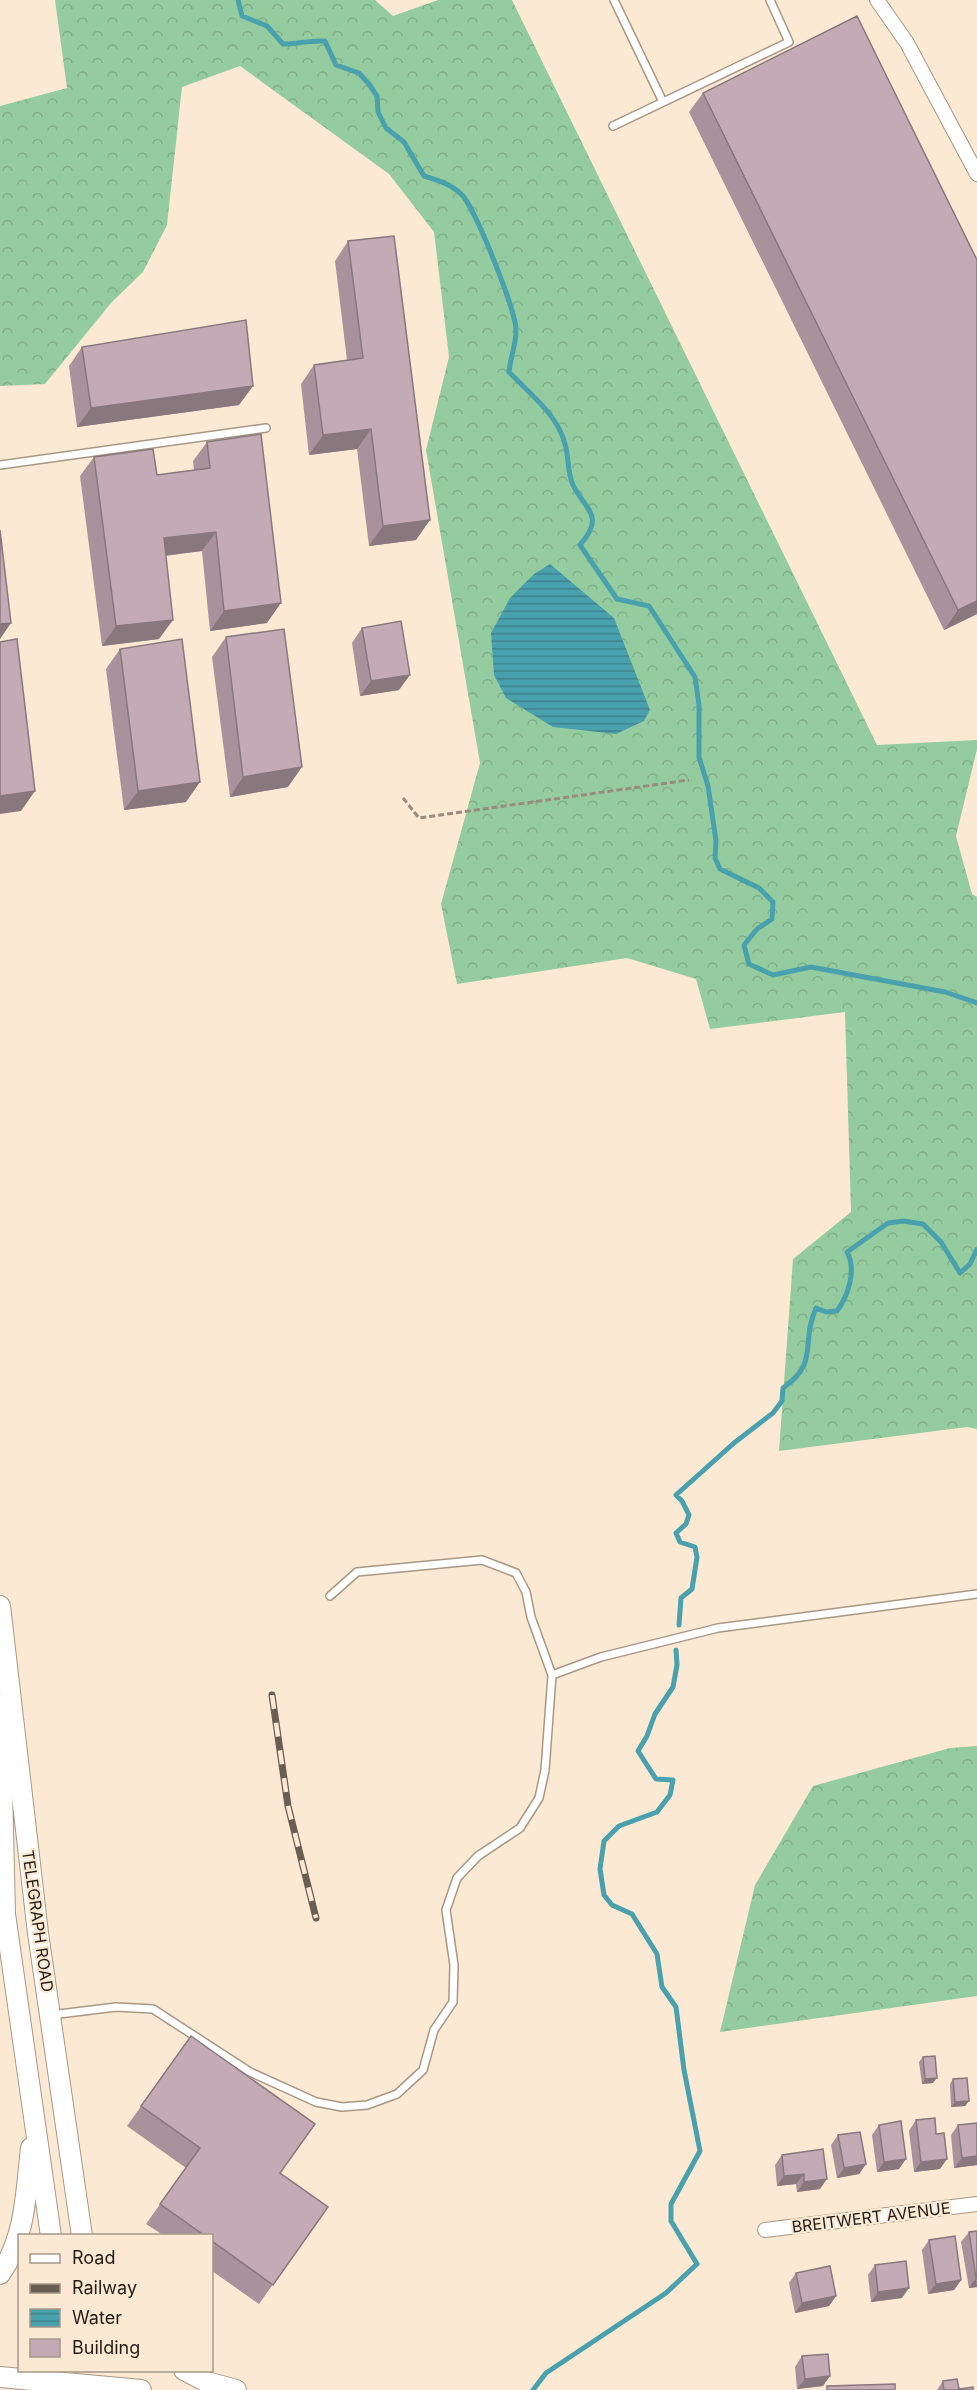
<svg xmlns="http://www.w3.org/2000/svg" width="977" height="2390" font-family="Inter,sans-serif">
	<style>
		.forest { fill: url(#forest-crowns) }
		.water { fill: url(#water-rules) }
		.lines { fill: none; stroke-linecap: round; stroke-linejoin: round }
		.stream { stroke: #4aa1ae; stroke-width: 5 }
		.service-casing { stroke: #a79783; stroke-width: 10 }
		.minor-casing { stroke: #a79783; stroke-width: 16 }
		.secondary-casing { stroke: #a79783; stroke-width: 22 }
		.path { stroke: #988c7d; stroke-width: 3; stroke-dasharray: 6 3; stroke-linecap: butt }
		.service { stroke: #fff; stroke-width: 7 }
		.minor { stroke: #fff; stroke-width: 14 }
		.secondary { stroke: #fff; stroke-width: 20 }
		.rail-casing { stroke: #685e53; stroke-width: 7 }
		.rail { stroke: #fbe9d4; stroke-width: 4.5; stroke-dasharray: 14; stroke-linecap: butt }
		.wall { fill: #a9929b }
		.shaded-wall { fill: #89777e }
		.building { fill: #c4aab4; stroke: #89777e; stroke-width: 1.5 }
		.labels { text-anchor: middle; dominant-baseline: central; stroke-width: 4.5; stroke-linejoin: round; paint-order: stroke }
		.street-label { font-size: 16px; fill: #231d16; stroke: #fbe9d4 }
	</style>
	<defs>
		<pattern id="forest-crowns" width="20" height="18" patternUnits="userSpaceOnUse" patternTransform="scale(1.5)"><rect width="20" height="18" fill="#95cc9f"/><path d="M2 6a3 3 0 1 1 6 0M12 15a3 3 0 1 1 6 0" fill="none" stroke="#80af88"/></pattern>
		<pattern id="water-rules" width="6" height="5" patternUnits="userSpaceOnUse" patternTransform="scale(1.5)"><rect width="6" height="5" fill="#4aa1ae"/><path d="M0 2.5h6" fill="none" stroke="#3d838d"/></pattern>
	</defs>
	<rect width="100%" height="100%" fill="#fbe9d4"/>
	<path class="forest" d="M 55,0 L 375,0 L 393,16 L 438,0 L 512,0 L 877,745 L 977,740 L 977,749 L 956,836 L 972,894 L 977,897 L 977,1429 L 967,1427 L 779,1451 L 793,1259 L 851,1212 L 845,1012 L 710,1029 L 696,979 L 627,958 L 457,984 L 441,904 L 480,763 L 426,450 L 449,357 L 434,232 L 389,174 L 240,66 L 182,87 L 167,225 L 143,272 L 111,303 L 45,384 L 0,386 L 0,106 L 67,88 Z
		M 977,1746 L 977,1996 L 720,2032 L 755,1885 L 813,1786 L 950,1748 Z"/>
	<path class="water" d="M 550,564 L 614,618 L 650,710 L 644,721 L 616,734 L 553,727 L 506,698 L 494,675 L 491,633 L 510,598 L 534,574 Z"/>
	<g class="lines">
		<path class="stream" d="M 238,0 L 242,16 L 267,26 L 283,44 C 297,44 310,40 325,41 L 336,65 L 359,73 L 369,84 L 377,96 L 378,112 L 386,128 L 404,142 L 424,176 C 437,180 451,184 461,194 C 474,205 517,313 516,331 C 516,344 510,359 509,372 C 529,393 558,415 565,444 C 569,457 567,472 573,485 C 585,510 606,515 580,545 L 617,599 L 649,606 L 695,677 L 699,705 L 699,757 L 708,786 L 716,841 L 715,858 L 720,869 L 759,888 L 773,902 L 772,919 L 757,929 L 744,945 L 749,964 L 773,975 L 811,967 L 945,992 L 977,1003
			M 679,1625 L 681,1598 L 692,1589 L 697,1557 L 695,1547 L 680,1542 L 676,1533 L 686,1524 L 689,1515 L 682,1501 L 676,1495 L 734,1443 L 773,1413 L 782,1401 L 783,1388 C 820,1362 800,1344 816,1308 L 826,1312 L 837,1311 C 848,1296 857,1270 847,1252 L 888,1223 L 903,1221 L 923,1224 L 941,1242 L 960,1273 L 970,1264 L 977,1249
			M 533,2390 L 546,2373 L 666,2293 L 697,2264 L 671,2221 L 671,2204 L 700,2151 L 684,2070 L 676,2007 L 662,1987 L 657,1954 L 632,1914 L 612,1905 L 604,1895 L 600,1869 L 604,1841 L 619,1826 L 657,1812 L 670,1795 L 673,1780 L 656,1779 L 638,1751 L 647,1736 L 655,1714 L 673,1687 L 677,1665 L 676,1650"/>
		<defs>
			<path id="service" d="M 614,0 L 663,102
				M 613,126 L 789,42 L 770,0
				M 0,465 L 266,428
				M 552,1675 L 601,1657 L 718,1628 L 977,1594
				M 51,2015 L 116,2007 L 153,2009 L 250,2072 L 316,2102 L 342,2107 L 367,2105 L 397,2094 L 423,2070 L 434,2030 L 453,2002 L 454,1965 L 446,1910 L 457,1878 L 478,1856 L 520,1828 L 539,1798 L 545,1770 L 552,1675 L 531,1617 L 526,1592 L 516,1573 L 482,1560 L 357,1572 L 330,1596"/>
			<path id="minor" d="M 877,0 L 907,43 L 977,174
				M 765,2230 L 977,2204"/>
			<path id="secondary" d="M 0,1606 L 38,1933 L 82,2236
				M 0,1705 L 5,1914 L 51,2236
				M 0,2274 C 26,2238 26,2190 31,2148
				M 184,2370 L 207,2382 L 236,2390
				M 0,2377 L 141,2390"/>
		</defs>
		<use href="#service" class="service-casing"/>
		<use href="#minor" class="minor-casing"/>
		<use href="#secondary" class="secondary-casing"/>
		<path class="path" d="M 403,798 L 419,818 L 689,780"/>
		<use href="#service" class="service"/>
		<use href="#minor" class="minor"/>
		<use href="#secondary" class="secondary"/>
		<defs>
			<path id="rail" d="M 272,1695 L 288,1806 L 316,1918"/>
		</defs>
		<use href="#rail" class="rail-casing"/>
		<use href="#rail" class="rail"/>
	</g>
	<path class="wall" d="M 703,93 L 977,614 L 944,630 L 689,112 Z
		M 348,241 L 416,540 L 369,546 L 357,449 L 309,455 L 301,384 L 314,365 L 347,360 L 335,261 Z
		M 82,347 L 239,405 L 77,427 L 69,366 Z
		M 207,442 L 267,623 L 210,631 L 202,551 L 166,556 L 159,639 L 102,646 L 80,476 L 94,457 L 157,475 L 194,470 L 193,461 Z
		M 362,628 L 399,690 L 360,696 L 352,643 Z
		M 226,637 L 288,787 L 230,797 L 212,657 Z
		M 120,649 L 186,802 L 124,810 L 106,669 Z
		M 191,2036 L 280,2173 L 328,2207 L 259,2304 L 212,2271 L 212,2235 L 163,2235 L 146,2224 L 186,2168 L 127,2126 Z
		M 923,2057 L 933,2083 L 922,2084 L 919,2062 Z
		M 953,2079 L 969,2101 L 965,2106 L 951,2107 L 950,2084 Z
		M 916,2120 L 940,2169 L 914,2172 L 909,2131 Z
		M 879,2125 L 899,2169 L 877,2172 L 872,2135 Z
		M 958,2125 L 977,2165 L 954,2168 L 951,2135 Z
		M 838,2135 L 866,2164 L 859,2174 L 837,2178 L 831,2145 Z
		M 782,2155 L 820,2189 L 797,2192 L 796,2184 L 777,2186 L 775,2165 Z
		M 977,2231 L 977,2287 L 969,2288 L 961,2242 L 969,2232 Z
		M 929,2240 L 961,2280 L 954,2290 L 928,2294 L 922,2250 Z
		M 875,2265 L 902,2298 L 871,2302 L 868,2275 Z
		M 796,2273 L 836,2296 L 829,2306 L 795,2313 L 789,2283 Z
		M 802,2356 L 823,2386 L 797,2389 L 795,2367 Z
		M 943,2381 L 959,2389 L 973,2390 L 937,2390 Z"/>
	<path class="shaded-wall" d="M 253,386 L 239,405 L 77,427 L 91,408 Z
		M 371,429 L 357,449 L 309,455 L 323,435 Z
		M 430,520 L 416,540 L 369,546 L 383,526 Z
		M 216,532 L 202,551 L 150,557 L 164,538 Z
		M 977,601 L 977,614 L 944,630 L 958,610 Z
		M 281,603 L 267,623 L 210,631 L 224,611 Z
		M 173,620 L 159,639 L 102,646 L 116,626 Z
		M 11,623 L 0,639 L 0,624 Z
		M 410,675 L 399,690 L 360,696 L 371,681 Z
		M 302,767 L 288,787 L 230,797 L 243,777 Z
		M 200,782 L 186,802 L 124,810 L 138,791 Z
		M 35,791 L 21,811 L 0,814 L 0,796 Z
		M 937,2078 L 933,2083 L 922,2084 L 925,2079 Z
		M 969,2101 L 965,2106 L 951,2107 L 955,2102 Z
		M 977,2156 L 977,2165 L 954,2168 L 962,2158 Z
		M 906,2159 L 899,2169 L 877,2172 L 884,2162 Z
		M 947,2159 L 940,2169 L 914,2172 L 921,2162 Z
		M 866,2164 L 859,2174 L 837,2178 L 844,2168 Z
		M 804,2174 L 796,2184 L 777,2186 L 784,2176 Z
		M 827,2179 L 820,2189 L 797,2192 L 804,2182 Z
		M 976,2278 L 977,2287 L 969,2288 Z
		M 961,2280 L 954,2290 L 928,2294 L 936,2284 Z
		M 909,2288 L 902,2298 L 871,2302 L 878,2292 Z
		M 836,2296 L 829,2306 L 795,2313 L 802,2303 Z
		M 830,2376 L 823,2386 L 797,2389 L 805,2379 Z"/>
	<path class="building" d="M 857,16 L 977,260 L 977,601 L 958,610 L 703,93 Z
		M 394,236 L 430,520 L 383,526 L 371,429 L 323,435 L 314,365 L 363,358 L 348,241 Z
		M 246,320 L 253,386 L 91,408 L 82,347 Z
		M 261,434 L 281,603 L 224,611 L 216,532 L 164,538 L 173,620 L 116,626 L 94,457 L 153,449 L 157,475 L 210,468 L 207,442 Z
		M 0,530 L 11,623 L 0,624 Z
		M 401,621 L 410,675 L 371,681 L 362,628 Z
		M 284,629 L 302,767 L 243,777 L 226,637 Z
		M 17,639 L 35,791 L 0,796 L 0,642 Z
		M 182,639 L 200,782 L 138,791 L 120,649 Z
		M 191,2036 L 315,2124 L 280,2173 L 328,2207 L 273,2285 L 212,2241 L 212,2235 L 204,2235 L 160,2204 L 200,2148 L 141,2106 Z
		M 935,2056 L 937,2078 L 925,2079 L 923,2057 Z
		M 967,2078 L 969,2101 L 955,2102 L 953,2079 Z
		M 935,2118 L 936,2134 L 944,2133 L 947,2159 L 921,2162 L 916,2120 Z
		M 901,2121 L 906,2159 L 884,2162 L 879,2125 Z
		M 977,2123 L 977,2156 L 962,2158 L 958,2125 Z
		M 860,2132 L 866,2164 L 844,2168 L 838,2135 Z
		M 823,2149 L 827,2179 L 804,2182 L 804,2174 L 784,2176 L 782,2155 Z
		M 977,2231 L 977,2278 L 976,2278 L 969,2232 Z
		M 955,2236 L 961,2280 L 936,2284 L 929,2240 Z
		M 906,2261 L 909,2288 L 878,2292 L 875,2265 Z
		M 830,2266 L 836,2296 L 802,2303 L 796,2273 Z
		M 828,2354 L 830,2376 L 805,2379 L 802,2356 Z
		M 957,2379 L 959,2389 L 973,2387 L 973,2390 L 944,2390 L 943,2381 Z
		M 895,2384 L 895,2390 L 827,2390 L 827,2386 Z"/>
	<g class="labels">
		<g class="street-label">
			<text transform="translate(38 1921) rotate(82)">TELEGRAPH ROAD</text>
			<text transform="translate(871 2217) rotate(-7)">BREITWERT AVENUE</text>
		</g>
	</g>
	<rect x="18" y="2234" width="195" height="138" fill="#fbe9d4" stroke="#a59788" stroke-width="1.5"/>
	<rect x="30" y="2254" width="30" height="9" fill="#ffffff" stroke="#a59788" stroke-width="1.5"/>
	<text x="72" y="2264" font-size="18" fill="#231d16">Road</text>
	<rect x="30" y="2284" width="30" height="9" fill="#685e53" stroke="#a59788" stroke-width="1.5"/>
	<text x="72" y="2294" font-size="18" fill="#231d16">Railway</text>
	<rect x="30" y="2309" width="30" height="18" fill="url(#water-rules)" stroke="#a59788" stroke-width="1.5"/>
	<text x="72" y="2324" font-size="18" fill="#231d16">Water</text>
	<rect x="30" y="2339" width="30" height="18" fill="#c4aab4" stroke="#a59788" stroke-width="1.5"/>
	<text x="72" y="2354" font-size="18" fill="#231d16">Building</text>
</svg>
